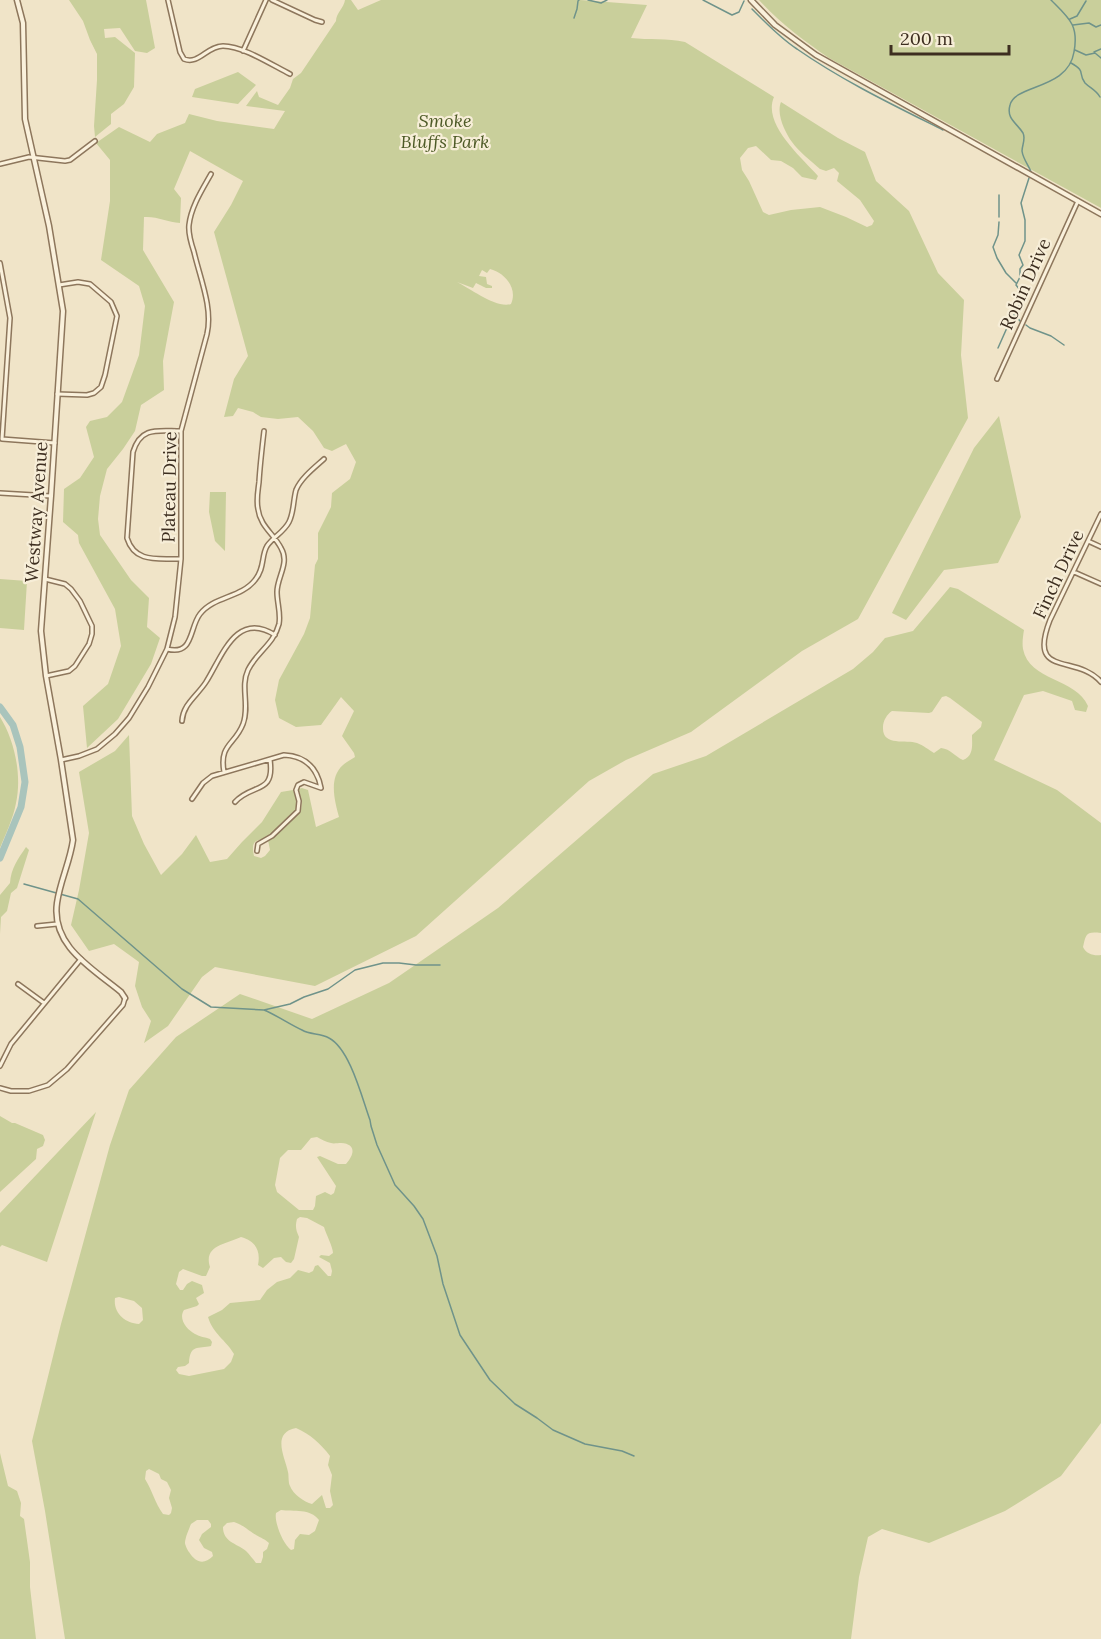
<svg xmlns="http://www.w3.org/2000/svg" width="1101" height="1639" font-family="Lora,serif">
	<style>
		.green { fill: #c9cf9b; fill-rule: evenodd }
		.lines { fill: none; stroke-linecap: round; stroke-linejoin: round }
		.stream { stroke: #6f938a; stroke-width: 1.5 }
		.river { stroke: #a9c4bc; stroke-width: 7 }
		.minor-casing { stroke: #8d765c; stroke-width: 6 }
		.tertiary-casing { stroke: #8d765c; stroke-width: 7 }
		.minor { stroke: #faf1dc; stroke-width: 3 }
		.tertiary { stroke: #faf1dc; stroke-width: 4 }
		.labels { text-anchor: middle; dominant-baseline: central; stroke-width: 4.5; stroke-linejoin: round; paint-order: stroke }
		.park-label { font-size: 18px; font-style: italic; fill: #4d5a26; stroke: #f7eed8 }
		.street-label { font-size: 18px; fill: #3d2e20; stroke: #f7eed8 }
	</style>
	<rect width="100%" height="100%" fill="#f0e4c8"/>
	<path class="green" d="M 69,0 L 146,0 L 155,48 L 147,53 L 135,51 L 120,28 L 104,29 L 105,38 L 115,37 L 135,53 L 134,87 L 124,104 L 111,114 L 111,124 L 95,137 L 94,126 L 97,80 L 97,54 L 90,40 L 83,21 Z
		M 345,0 L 351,0 L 358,10 L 381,0 L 580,0 L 647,5 L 631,38 C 649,40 667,38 685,42 L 774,97 C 762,124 802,158 818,176 L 816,180 L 802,177 L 793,168 L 781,161 L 771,160 L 756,146 L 748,148 L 740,158 L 742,170 L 749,181 L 763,212 L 769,215 L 791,210 L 820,207 L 846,217 L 867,227 L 872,225 L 874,221 L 860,200 L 837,181 L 839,173 L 834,168 L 826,171 L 820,169 C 811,161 799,152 792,142 C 785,132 776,114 781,102 L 838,138 L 865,152 L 876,181 L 909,211 L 938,273 L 964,300 L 961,355 L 968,418 L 858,619 L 802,651 L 691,732 L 626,760 L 589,781 L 416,936 L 315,986 L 215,967 L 202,977 L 168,1026 L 144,1043 L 151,1021 L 142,1007 L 135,986 L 139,962 L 114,944 L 89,951 L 71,925 L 79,890 L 89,833 L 79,772 L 115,751 L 129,735 L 132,816 L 144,844 L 161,875 L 182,854 L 196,835 L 210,862 L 227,859 L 242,842 L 262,822 L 281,792 L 293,790 C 295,795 299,802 297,808 C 295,813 274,834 269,837 C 258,842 250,837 254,856 L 261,858 L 265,856 L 270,850 L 268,840 C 273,837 299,814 301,809 C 303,801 299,796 298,789 L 302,788 L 308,790 L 316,827 L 339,817 C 335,802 328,778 343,765 C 346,762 351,760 355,757 L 354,753 L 342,736 L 354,711 L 341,697 L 321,725 L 296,727 L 279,718 L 275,700 L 279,680 L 304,634 L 310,618 L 315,565 L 318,559 L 318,533 L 331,507 L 332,493 L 350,479 L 356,462 L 346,444 L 332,451 L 324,448 L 313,431 L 298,417 L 278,419 L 261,417 L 253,412 L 238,408 L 233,416 L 224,417 L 234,379 L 248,356 L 214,232 L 231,205 L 243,181 L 190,151 L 174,189 L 181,198 L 180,223 C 167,222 157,216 144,217 L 143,250 L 174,302 L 163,361 L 164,390 L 141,405 L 135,431 L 123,449 L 107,469 L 100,496 L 98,519 L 100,535 L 131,580 L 149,598 L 147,627 L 160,638 L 151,664 L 118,719 L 87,748 L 83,706 L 108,684 L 121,646 L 115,609 L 79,543 L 78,535 L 63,522 L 64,489 L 80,478 L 94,457 L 86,427 L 90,421 L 107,417 L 122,402 L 139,355 L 145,306 L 139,286 L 101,260 L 110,201 L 110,160 L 96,143 L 119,127 L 150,142 L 157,134 L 185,123 L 189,114 L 217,121 L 274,129 L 285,111 L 246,106 L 257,91 L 259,97 L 278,105 L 290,88 L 293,79 L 301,73 L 336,21 C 336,13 344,8 345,0 ZM 490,269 C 505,273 518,288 511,304 C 497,309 471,289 457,282 L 473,288 L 476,283 L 486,288 L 492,288 L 492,286 L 487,284 L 486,277 L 479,276 L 482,270 L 487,273 Z
		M 759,0 L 1101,0 L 1101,208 L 829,58 C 803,40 781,24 759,0 Z
		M 238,72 L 256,85 L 238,104 L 192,97 L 195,89 Z
		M 999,416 L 1021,517 L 998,563 L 944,570 L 906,620 L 892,613 L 974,448 Z
		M 210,492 L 226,492 L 225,551 L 215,541 L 209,512 Z
		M 0,579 L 27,581 L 24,630 L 0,628 Z
		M 950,587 L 958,589 L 1024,630 C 1023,636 1022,643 1023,649 C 1029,681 1076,678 1088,706 L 1086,712 L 1075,710 L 1072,701 L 1043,691 L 1024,695 L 994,760 L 1057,790 L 1101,823 L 1101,933 C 1086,931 1086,934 1083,947 C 1086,954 1094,956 1101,955 L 1101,1423 L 1061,1476 L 1005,1511 L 929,1543 L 882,1529 L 868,1537 L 859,1577 L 851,1639 L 65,1639 L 45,1511 L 32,1441 L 61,1324 L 110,1145 L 129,1090 L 176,1037 L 240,994 L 312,1019 L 389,983 L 498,908 L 653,774 L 706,756 L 853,669 L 873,652 L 885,638 L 913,631 ZM 946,696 L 950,698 L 982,722 L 981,727 L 972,735 C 972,745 974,756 963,760 C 954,756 951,749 941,748 L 934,753 C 929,750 923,745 917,743 C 906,739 882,747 883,727 C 883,721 887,714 892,711 L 929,713 L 932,712 L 942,697 ZM 317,1137 C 321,1139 326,1142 331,1143 C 333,1144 338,1143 341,1143 C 357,1144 354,1155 346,1164 L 338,1164 L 320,1156 L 317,1157 L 336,1186 L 334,1193 L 331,1195 L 325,1192 L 316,1196 L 315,1206 L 313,1210 L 299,1210 L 277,1192 L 275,1185 L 280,1158 L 288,1150 L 301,1150 L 311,1138 ZM 300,1217 L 307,1218 L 324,1227 C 326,1234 333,1247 333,1253 L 329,1256 L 321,1255 L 319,1257 L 330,1263 L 332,1271 L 331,1276 L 328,1276 L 318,1265 L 315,1266 L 313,1271 L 309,1273 L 298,1270 L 290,1278 L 277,1282 L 267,1290 L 260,1300 L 230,1303 L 222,1310 L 208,1317 C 213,1334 226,1340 234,1354 L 231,1362 L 224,1369 L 189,1376 L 179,1374 L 176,1370 L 178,1367 L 185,1366 L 189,1363 C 190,1344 198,1349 211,1346 L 212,1342 L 210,1339 C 205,1337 200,1337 195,1334 C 187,1330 178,1319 184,1310 L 197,1306 L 199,1304 L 196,1298 L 204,1293 L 202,1285 L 192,1281 L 187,1284 L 183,1290 L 180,1290 L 176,1284 L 179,1272 L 183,1269 L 202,1276 L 206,1276 L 210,1267 C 203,1245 227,1244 241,1237 C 255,1241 261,1250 258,1265 L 263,1268 L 274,1258 L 281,1257 L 286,1262 L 291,1263 L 294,1259 L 299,1237 C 296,1230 295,1227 297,1219 ZM 119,1297 L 134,1301 L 142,1308 L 143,1320 L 139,1324 C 125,1323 113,1313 115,1298 ZM 296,1428 C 310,1434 321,1444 330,1456 L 328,1465 L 332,1475 L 330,1491 L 333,1505 L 330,1508 L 326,1508 L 322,1495 L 312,1504 C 304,1502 293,1494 290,1486 C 288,1482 289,1476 288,1472 C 285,1457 271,1433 296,1428 ZM 149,1469 L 159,1474 L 161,1479 L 167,1482 L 171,1490 L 169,1498 L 172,1508 L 171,1513 L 169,1515 L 163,1514 C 155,1503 152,1490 145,1479 L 146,1471 ZM 281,1510 C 294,1512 310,1508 319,1520 L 315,1531 L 309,1535 L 300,1534 L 295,1540 L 294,1549 L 291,1550 C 283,1544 274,1522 276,1513 ZM 197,1520 L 208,1520 L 211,1524 L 211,1527 L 202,1534 L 199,1540 L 204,1548 L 212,1552 L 213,1556 C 204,1565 196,1563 189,1552 C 188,1551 185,1545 185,1543 C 185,1538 189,1529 191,1524 ZM 234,1522 C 245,1526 246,1529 256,1535 C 261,1538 265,1539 269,1543 L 267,1549 L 263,1552 L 263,1557 L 261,1563 L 256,1563 C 253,1559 249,1554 246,1551 C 236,1543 223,1542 223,1527 L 227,1523 Z
		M 0,717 C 15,741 22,776 16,803 C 13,819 6,833 0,848 Z
		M 26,847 L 29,850 L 17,888 L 11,893 L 7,911 L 1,917 L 0,934 L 0,895 L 10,883 C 11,868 18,859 26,847 Z
		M 96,1112 L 47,1262 L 2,1245 L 0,1247 L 0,1213 Z
		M 0,1116 L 12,1123 L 15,1123 L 43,1135 L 45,1140 L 43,1146 L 37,1149 L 36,1159 L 0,1192 Z
		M 0,1453 L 8,1486 L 17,1491 L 21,1503 L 20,1516 L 24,1519 L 30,1562 L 30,1587 L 36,1639 L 0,1639 Z"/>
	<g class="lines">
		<path class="stream" d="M 588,0 L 601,3 L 607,0
			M 703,0 L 732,15 L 739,12 L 744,1
			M 752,9 C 766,23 780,38 797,49 C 843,81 893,105 943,130
			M 574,18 L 577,9 L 578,1 L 579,0
			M 1070,19 L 1077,16 L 1086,1
			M 1073,25 L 1089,23 L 1096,27 L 1101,25
			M 1075,50 L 1086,55 L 1095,53 L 1101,58
			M 1094,52 L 1101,49
			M 1071,63 C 1087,72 1077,72 1085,83 C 1090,88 1096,90 1100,97
			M 1031,172 C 1029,166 1023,159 1022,151 C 1022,145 1026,139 1023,133 C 1017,123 1006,119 1010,105 C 1015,84 1068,90 1074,52 C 1079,25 1069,18 1051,0
			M 999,217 L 999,195
			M 999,222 L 998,235 L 993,247 L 997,258 L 1006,273 L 1016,283
			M 1015,315 L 1020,321
			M 1026,325 L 1030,328 L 1051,336 L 1064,345
			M 998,348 L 1006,330 L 1023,298 L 1023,294 L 1016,285 L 1020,277 L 1020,269 L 1023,265 L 1019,255 L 1025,241 L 1025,220 L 1021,203 L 1029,178
			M 24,884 L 78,899 L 182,989 L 211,1007 L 264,1010 L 290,1004 L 304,997 L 328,989 L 355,970 L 383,963 L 399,963 L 416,965 L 440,965
			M 264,1010 C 278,1016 289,1024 302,1030 C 310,1035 320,1033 329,1038 C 350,1049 362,1098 370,1120 L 371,1126 L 377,1145 L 395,1185 L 414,1206 L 423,1219 L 437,1256 L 443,1284 L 460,1335 L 490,1380 L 515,1404 L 537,1418 L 553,1430 L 585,1444 L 622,1451 L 634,1456"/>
		<path class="river" d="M 0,707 L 13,725 L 20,747 L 25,782 L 21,807 L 0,858"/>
		<defs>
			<path id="minor" d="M 168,0 L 180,52 L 184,59 C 199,65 207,46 223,46 C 243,46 272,65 290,74
				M 272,0 L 315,20 L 322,22
				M 243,51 L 266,0
				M 0,164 L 29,157 L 65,161 L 70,160 L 95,141
				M 0,263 L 10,318 L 2,439
				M 997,379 L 1078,201
				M 57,394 L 87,395 L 94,393 L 101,387 L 105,375 L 117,316 L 111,302 L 90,284 L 78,282 L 59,285
				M 181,431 C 158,431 141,426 133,452 L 127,538 C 135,564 159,558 181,559
				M 2,439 L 55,443
				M 0,493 L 51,496
				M 1101,514 L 1050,620 C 1027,679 1076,653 1101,682
				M 1088,541 L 1101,547
				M 1074,572 L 1101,584
				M 45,579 L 65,584 L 71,589 L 80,601 L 92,626 L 92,634 L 89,644 L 75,666 L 69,671 L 46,676
				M 167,649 C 194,656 189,628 200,614 C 214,596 241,598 255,580 C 265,568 261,556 267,546 C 273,537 284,532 289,522 C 294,512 293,501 296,490 C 301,478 314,468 324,459
				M 182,721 C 183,704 197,696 206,682 C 222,657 236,610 275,635
				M 61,760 L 79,756 L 97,749 L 115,734 L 129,718 L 148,687 L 167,649 L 175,617 L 181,559 L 181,431 L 207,334 C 213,308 200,278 194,252 C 191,243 188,234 189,225 C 191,207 202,190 211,174
				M 224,772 C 219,744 235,745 243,724 C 250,706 240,687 248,670 C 256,653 274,644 279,624 C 281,613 277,603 277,592 C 277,577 290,563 281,548 C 274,534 260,526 258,509 C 256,500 258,491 259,482 C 260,465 262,448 264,431
				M 192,799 L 203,783 L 212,776 L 284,755 C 305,756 317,767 321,788
				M 235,802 C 252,783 275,795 270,760
				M 257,851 L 258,844 L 272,836 L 298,811 L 299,801 L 296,790 L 298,785 L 304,782 L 321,788
				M 37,926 L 57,924
				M 18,984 L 44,1003
				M 0,1066 L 11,1044 L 81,959
				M 0,1088 L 11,1091 L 29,1091 L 48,1085 L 67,1069 L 123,1005 L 125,998"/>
			<path id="tertiary" d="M 17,0 L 23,23 L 25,119 L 49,226 L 63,311 L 51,496 L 41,631 L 46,676 L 61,760 L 73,840 C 70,862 60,881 57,903 C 51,946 92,968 121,992 L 125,998
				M 751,0 L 775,25 L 816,55 L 1101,214"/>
		</defs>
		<use href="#minor" class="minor-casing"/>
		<use href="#tertiary" class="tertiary-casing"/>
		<use href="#minor" class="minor"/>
		<use href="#tertiary" class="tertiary"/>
	</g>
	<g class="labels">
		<g class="park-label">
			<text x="445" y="120">Smoke<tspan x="445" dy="21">Bluffs Park</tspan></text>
		</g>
		<g class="street-label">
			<text transform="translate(1025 284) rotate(-66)">Robin Drive</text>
			<text transform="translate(169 487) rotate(-89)">Plateau Drive</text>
			<text transform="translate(36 512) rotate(-86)">Westway Avenue</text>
			<text transform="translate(1058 574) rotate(-65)">Finch Drive</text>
		</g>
	</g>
	<path d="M891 45v9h118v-9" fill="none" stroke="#3d2e20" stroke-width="3"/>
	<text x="900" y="45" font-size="18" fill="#3d2e20" stroke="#f7eed8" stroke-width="4.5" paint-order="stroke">200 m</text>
</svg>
